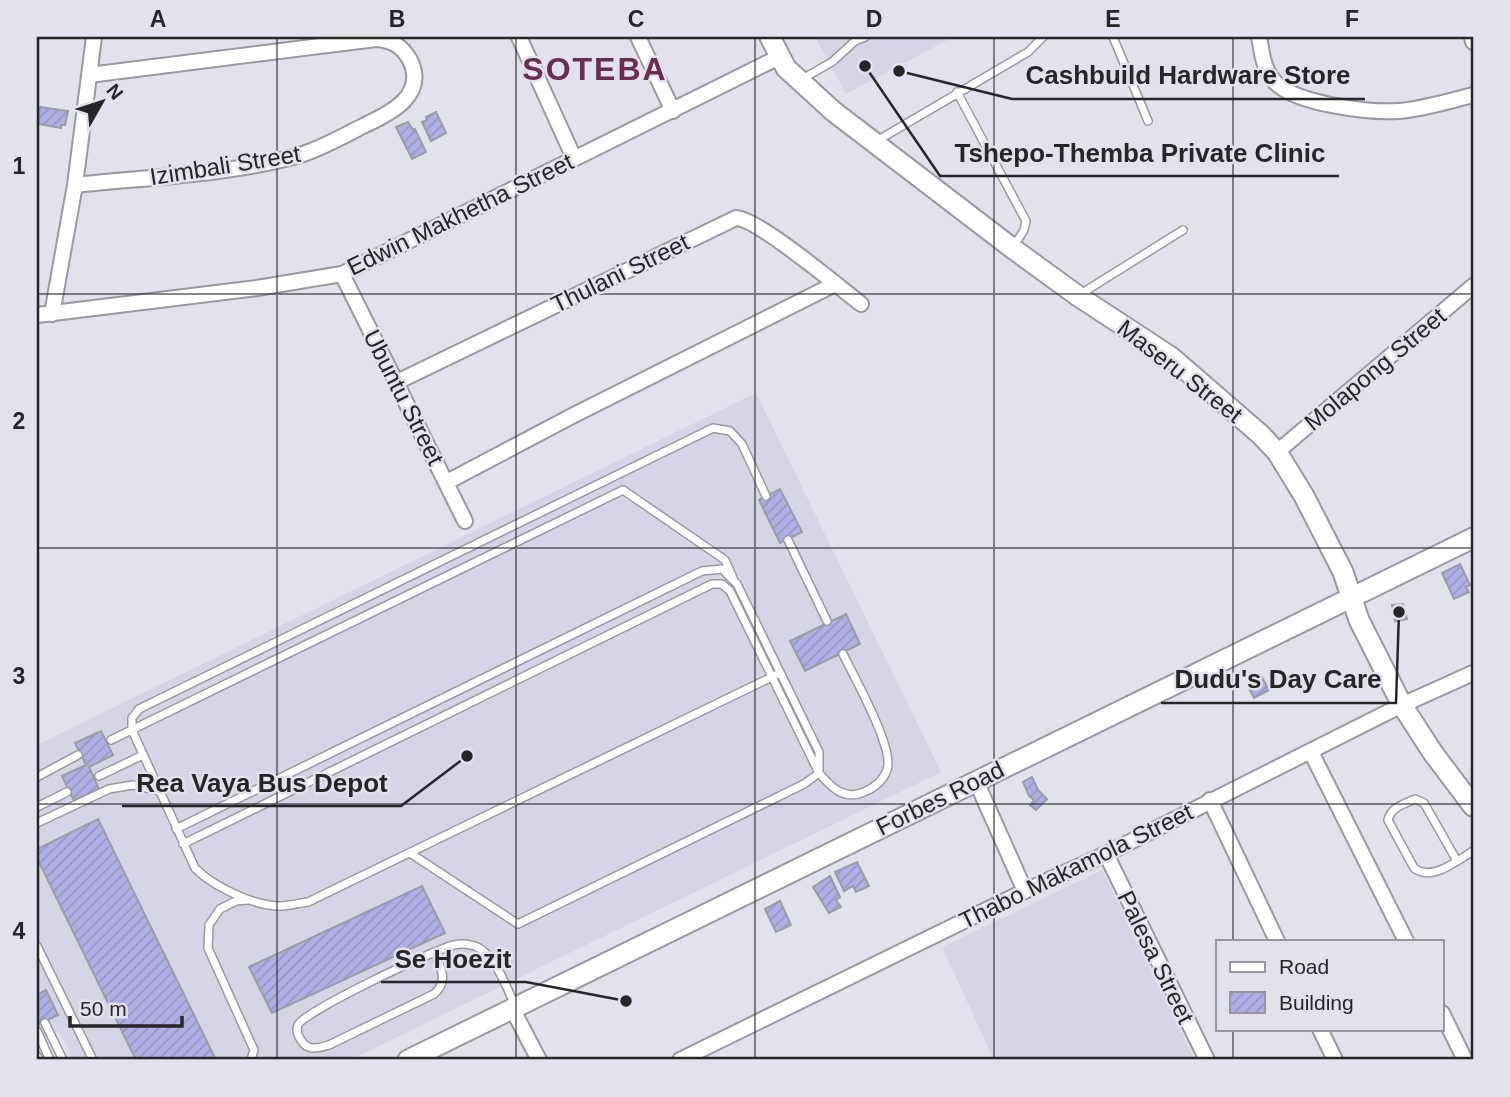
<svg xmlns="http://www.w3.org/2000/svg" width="1510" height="1097" font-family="Helvetica,sans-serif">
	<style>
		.built { fill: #d5d5e5 }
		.building { fill: url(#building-hatch); stroke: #9b9ca4; stroke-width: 2 }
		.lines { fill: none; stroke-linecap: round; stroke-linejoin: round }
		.lane-casing { stroke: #9899a1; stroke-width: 10 }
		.street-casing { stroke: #9899a1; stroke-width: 18 }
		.secondary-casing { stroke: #9899a1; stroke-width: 23 }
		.lane { stroke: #fff; stroke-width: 7 }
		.street { stroke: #fff; stroke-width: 14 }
		.secondary { stroke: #fff; stroke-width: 19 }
		.grid { fill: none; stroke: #262629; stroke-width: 2; stroke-opacity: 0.55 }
		.labels { text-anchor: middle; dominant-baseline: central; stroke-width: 5; stroke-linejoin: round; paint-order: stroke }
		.street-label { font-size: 24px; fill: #262629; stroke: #e1e2eb }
		.district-label { font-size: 32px; font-weight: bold; letter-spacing: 2px; fill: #6a2c50; stroke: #e1e2eb }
		.leader { fill: none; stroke: #262629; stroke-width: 2.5 }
		.callout-dot { fill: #262629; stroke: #e1e2eb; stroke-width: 2.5 }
		.callout-label { font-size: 26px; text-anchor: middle; font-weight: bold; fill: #262629; stroke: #e1e2eb; stroke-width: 5; stroke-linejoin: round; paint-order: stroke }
		.neatline { fill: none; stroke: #262629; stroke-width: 2.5 }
		.grid-label { font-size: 23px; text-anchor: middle; font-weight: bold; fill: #262629 }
	</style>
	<defs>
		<pattern id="building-hatch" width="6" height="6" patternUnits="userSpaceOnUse" patternTransform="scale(1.75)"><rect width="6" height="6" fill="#b0afe5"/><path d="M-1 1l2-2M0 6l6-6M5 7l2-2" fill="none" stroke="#9796c4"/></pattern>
	</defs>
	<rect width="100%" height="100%" fill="#e1e2eb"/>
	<path class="built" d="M 815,37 L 953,37 L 846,94 Z
		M 756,393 L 941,772 L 350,1060 L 73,1060 L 59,1031 L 37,1042 L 37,745 Z
		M 1102,870 L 1195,1060 L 994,1060 L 942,947 Z"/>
	<path class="building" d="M 40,107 L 68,111 L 65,125 L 61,125 L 61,128 L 38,124 Z
		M 436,112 L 446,133 L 431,141 L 422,122 L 427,120 L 426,117 Z
		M 408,122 L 413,130 L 415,129 L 426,152 L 412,159 L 396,127 Z
		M 780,489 L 802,532 L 780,543 L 759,500 Z
		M 1460,564 L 1470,585 L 1466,587 L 1469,592 L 1454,599 L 1442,573 Z
		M 1403,604 L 1407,619 L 1395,621 L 1392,605 Z
		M 846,614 L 860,644 L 805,671 L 790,641 Z
		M 1262,677 L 1269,690 L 1254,698 L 1247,685 Z
		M 101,731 L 113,755 L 89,767 L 99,789 L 74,801 L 62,776 L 86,765 L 75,743 Z
		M 1032,777 L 1038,790 L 1047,799 L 1036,810 L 1030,805 L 1034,800 L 1029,796 L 1023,782 Z
		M 98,819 L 216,1060 L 136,1060 L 37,858 L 37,849 Z
		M 857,862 L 869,886 L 856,892 L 853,886 L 844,891 L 835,872 Z
		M 830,876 L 840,897 L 836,900 L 841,907 L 829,913 L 813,887 Z
		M 422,886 L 445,933 L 272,1013 L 249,967 Z
		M 780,901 L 791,925 L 776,932 L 765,909 Z
		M 46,990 L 58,1015 L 37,1025 L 37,995 Z"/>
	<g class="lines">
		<defs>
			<path id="lane" d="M 1113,37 L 1148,121
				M 802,79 L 832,62 L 855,41 L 865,37
				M 957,92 L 1026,221 L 1024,230 L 1014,246
				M 875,142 L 1028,52 L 1043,37
				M 1079,295 L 1183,230
				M 766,496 L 742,444 L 730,431 L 713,428 L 139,709 L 132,718 L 132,730 L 195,868 C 212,886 254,906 280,906 C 289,906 299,903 308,902 L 780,673
				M 788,540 L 827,621
				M 111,740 L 623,490 L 725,560 L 733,578
				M 99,776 L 143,755
				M 37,777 L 78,755
				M 37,807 L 67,792
				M 37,823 L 109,789 L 133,785 L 159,791
				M 176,829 L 702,571 L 722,569 L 737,584 L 819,752 L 819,773 L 804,784 L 518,924 L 410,853
				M 183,844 L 712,584 L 722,584 L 730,591 L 819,773 C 831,787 844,801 864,792 C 874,788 883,781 887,770 C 895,749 854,677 843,654
				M 1457,861 L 1424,803 L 1415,799 C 1404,804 1391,807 1388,820 L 1414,868 C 1431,882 1457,861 1473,851
				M 248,900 L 236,901 L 220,909 L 209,925 L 208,948 L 254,1050 L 251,1060
				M 37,946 L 93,1060
				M 434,952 C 441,968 449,981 434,994 L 329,1045 C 318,1048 308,1052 301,1040 C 298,1036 296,1030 298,1025 C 303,1012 435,949 454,945 C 461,943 468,944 475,946 C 496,954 506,988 516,1007
				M 45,1023 L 63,1060
				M 37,1031 L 50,1060
				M 37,1056 L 39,1060"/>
			<path id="street" d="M 519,37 L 574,158
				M 638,37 L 673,111
				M 1259,37 C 1262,52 1263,70 1275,82 C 1296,104 1369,113 1399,111 C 1424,109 1449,101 1473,95
				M 1472,37 L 1473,42
				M 75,185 C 149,177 226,175 297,156 C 321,149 343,136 365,125 C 391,113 427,95 410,60 C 402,46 392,40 376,39 L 89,75
				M 342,274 L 465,521
				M 52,314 L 75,185 L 94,37
				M 37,315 L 257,288 L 342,274 L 779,57
				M 397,382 L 736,218 C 757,218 839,287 861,304
				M 1277,452 L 1473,286
				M 447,482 L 572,416 L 835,284
				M 1311,752 L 1406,941
				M 976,781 L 1025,891
				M 1210,800 L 1277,941
				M 1106,854 L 1207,1060
				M 513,1010 L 539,1060
				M 1442,1013 L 1465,1060
				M 1320,1029 L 1335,1060
				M 680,1060 L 1025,891 L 1106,854 L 1402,705 L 1473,673"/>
			<path id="secondary" d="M 770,37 L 786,68 L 833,111 L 1012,248 L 1078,296 L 1171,357 L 1261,435 L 1277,452 L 1304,496 L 1343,572 L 1359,620 L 1402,705 L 1433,753 L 1473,806
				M 408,1060 L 1473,538"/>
		</defs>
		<use href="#lane" class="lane-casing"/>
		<use href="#street" class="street-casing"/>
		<use href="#secondary" class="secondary-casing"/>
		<use href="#lane" class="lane"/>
		<use href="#street" class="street"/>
		<use href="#secondary" class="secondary"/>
	</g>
	<path class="grid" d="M 277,37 L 277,1060M 516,37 L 516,1060M 755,37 L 755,1060M 994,37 L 994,1060M 1233,37 L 1233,941M 37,294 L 1473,294M 37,548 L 1473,548M 37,804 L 1473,804M 1233,1029 L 1233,1060"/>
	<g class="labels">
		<g class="street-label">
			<text transform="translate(225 165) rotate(-9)">Izimbali Street</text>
			<text transform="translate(460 214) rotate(-26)">Edwin Makhetha Street</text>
			<text transform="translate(620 273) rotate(-26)">Thulani Street</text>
			<text transform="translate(1375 369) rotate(-40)">Molapong Street</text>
			<text transform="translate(1180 371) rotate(38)">Maseru Street</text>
			<text transform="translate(404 397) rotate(63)">Ubuntu Street</text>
			<text transform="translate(940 798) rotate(-26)">Forbes Road</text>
			<text transform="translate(1076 866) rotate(-26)">Thabo Makamola Street</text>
			<text transform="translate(1156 957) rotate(64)">Palesa Street</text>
		</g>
		<g class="district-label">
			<text x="595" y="69">SOTEBA</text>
		</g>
	</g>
	<path class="leader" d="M899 71L1012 99H1365M865 66L940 176H1339M1399 612L1396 703H1161M467 756L401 806H122M626 1001L526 982H381"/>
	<g class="callout-dot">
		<circle cx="899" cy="71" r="7"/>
		<circle cx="865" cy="66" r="7"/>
		<circle cx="1399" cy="612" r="7"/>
		<circle cx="467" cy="756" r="7"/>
		<circle cx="626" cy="1001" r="7"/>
	</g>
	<g class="callout-label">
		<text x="1188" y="84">Cashbuild Hardware Store</text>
		<text x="1140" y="162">Tshepo-Themba Private Clinic</text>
		<text x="1278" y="688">Dudu's Day Care</text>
		<text x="262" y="792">Rea Vaya Bus Depot</text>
		<text x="453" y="968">Se Hoezit</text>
	</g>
	<rect width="1510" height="1097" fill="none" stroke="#e1e2eb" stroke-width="77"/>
	<rect x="1216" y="940" width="228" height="91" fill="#e1e2eb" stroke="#96979d" stroke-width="2"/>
	<rect x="1230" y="962" width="35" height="10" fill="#ffffff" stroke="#96979d" stroke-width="2"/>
	<text x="1279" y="974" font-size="21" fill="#262629">Road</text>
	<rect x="1230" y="992" width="35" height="21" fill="url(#building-hatch)" stroke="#96979d" stroke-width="2"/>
	<text x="1279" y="1010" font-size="21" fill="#262629">Building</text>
	<g transform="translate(102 102) rotate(51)" stroke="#e1e2eb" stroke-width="5" paint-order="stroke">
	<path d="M0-5L12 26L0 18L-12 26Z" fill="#262629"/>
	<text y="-10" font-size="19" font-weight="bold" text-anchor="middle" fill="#262629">N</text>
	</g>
	<path d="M70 1016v10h112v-10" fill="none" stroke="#262629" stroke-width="3.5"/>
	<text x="80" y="1016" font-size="21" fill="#262629" stroke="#e1e2eb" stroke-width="5" paint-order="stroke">50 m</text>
	<rect x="38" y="38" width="1434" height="1020" class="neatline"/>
	<g class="grid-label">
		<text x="158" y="27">A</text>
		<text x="397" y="27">B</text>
		<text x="636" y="27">C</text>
		<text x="874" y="27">D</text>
		<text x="1113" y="27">E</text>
		<text x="1352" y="27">F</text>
		<text x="19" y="174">1</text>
		<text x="19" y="429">2</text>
		<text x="19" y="684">3</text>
		<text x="19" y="939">4</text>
	</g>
</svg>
